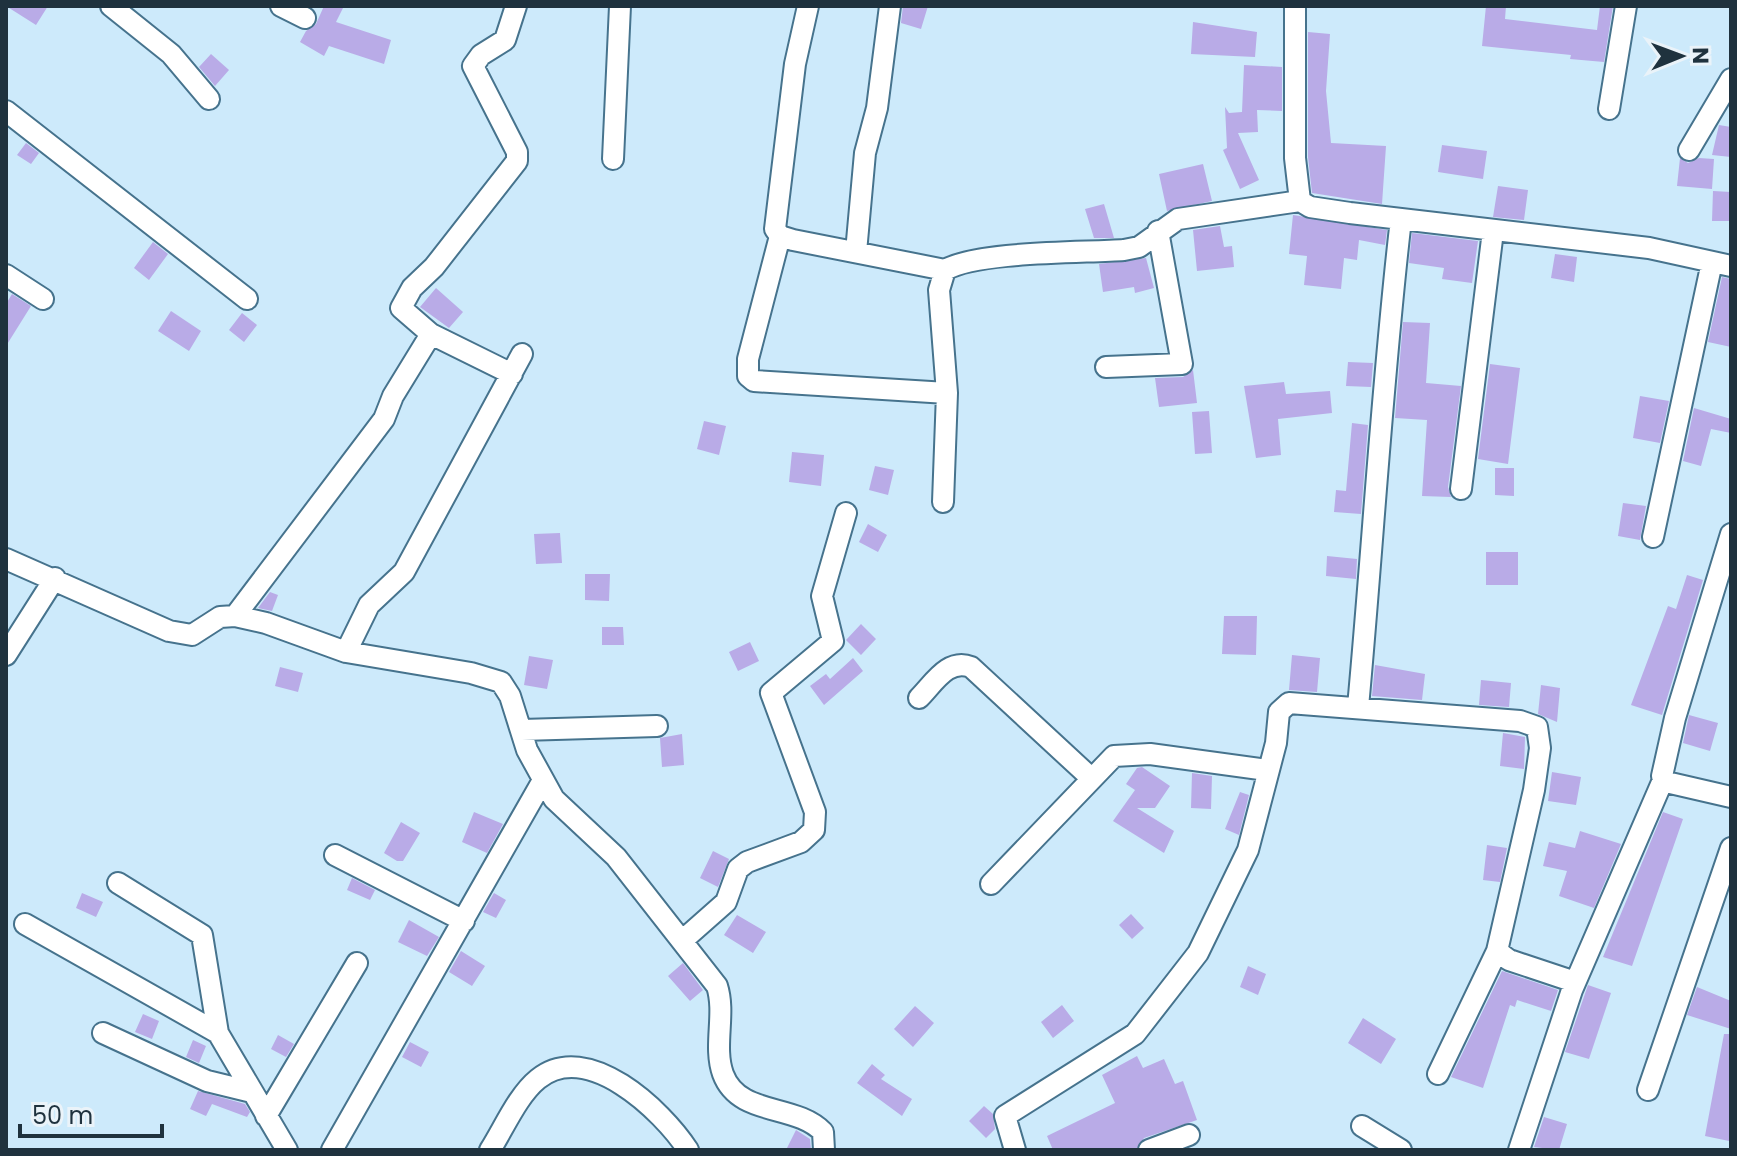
<svg xmlns="http://www.w3.org/2000/svg" width="1737" height="1156" font-family="Poppins,sans-serif">
	<style>
		.building { fill: #b9abe7 }
		.lines { fill: none; stroke-linecap: round; stroke-linejoin: round }
		.minor-casing { stroke: #46738d; stroke-width: 24 }
		.minor { stroke: #fff; stroke-width: 20 }
	</style>
	<rect width="100%" height="100%" fill="#cdeafb"/>
	<path class="building" d="M 6,6 L 48,6 L 36,25 Z
		M 324,6 L 344,6 L 336,22 L 391,40 L 384,64 L 329,46 L 324,56 L 300,42 L 306,31 L 316,24 Z
		M 903,6 L 928,6 L 921,29 L 901,23 Z
		M 1486,6 L 1506,6 L 1505,19 L 1597,30 L 1600,6 L 1613,6 L 1604,62 L 1570,59 L 1571,55 L 1482,46 Z
		M 1193,22 L 1257,32 L 1255,57 L 1191,54 Z
		M 1308,32 L 1330,34 L 1326,91 L 1331,143 L 1386,146 L 1382,204 L 1312,193 L 1308,157 Z
		M 211,54 L 229,70 L 215,86 L 199,67 Z
		M 1244,65 L 1282,67 L 1282,111 L 1257,110 L 1258,132 L 1238,133 L 1259,180 L 1240,189 L 1223,150 L 1227,148 L 1225,107 L 1229,113 L 1242,112 Z
		M 1719,125 L 1731,127 L 1731,157 L 1712,155 Z
		M 26,143 L 39,153 L 31,164 L 17,155 Z
		M 1442,145 L 1487,151 L 1483,179 L 1438,172 Z
		M 1680,158 L 1688,163 L 1699,158 L 1714,159 L 1712,189 L 1677,186 Z
		M 1203,164 L 1212,201 L 1167,211 L 1159,174 Z
		M 1498,186 L 1528,190 L 1524,220 L 1493,217 Z
		M 1713,191 L 1731,192 L 1731,221 L 1712,221 Z
		M 1104,204 L 1114,238 L 1094,238 L 1085,209 Z
		M 1293,215 L 1387,230 L 1385,245 L 1359,240 L 1357,260 L 1344,258 L 1341,289 L 1304,285 L 1307,256 L 1289,254 Z
		M 1220,226 L 1224,247 L 1232,246 L 1234,267 L 1197,271 L 1193,230 Z
		M 1412,233 L 1478,241 L 1472,283 L 1442,279 L 1444,268 L 1409,263 Z
		M 153,242 L 168,254 L 149,280 L 134,268 Z
		M 1555,254 L 1577,257 L 1574,282 L 1551,278 Z
		M 1146,258 L 1154,288 L 1135,293 L 1134,287 L 1103,292 L 1099,264 Z
		M 1722,277 L 1731,279 L 1731,347 L 1708,342 Z
		M 436,288 L 463,312 L 449,328 L 420,307 Z
		M 12,294 L 31,306 L 6,346 L 6,304 Z
		M 171,311 L 201,331 L 189,351 L 158,331 Z
		M 242,313 L 257,325 L 244,342 L 229,330 Z
		M 1403,322 L 1430,323 L 1426,383 L 1461,386 L 1448,487 L 1451,497 L 1422,496 L 1427,420 L 1395,418 Z
		M 1348,362 L 1373,363 L 1371,387 L 1346,386 Z
		M 1490,364 L 1520,368 L 1508,464 L 1478,459 Z
		M 1193,370 L 1197,403 L 1159,407 L 1155,378 L 1183,377 Z
		M 1284,382 L 1286,394 L 1330,391 L 1332,413 L 1278,419 L 1281,455 L 1256,458 L 1244,386 Z
		M 1640,396 L 1669,401 L 1660,443 L 1633,438 Z
		M 1694,408 L 1731,419 L 1731,433 L 1711,429 L 1701,466 L 1683,461 Z
		M 1209,411 L 1212,453 L 1195,454 L 1192,412 Z
		M 704,421 L 726,426 L 719,455 L 697,449 Z
		M 1352,423 L 1368,425 L 1361,514 L 1334,512 L 1336,490 L 1346,491 Z
		M 792,452 L 824,455 L 821,486 L 789,482 Z
		M 875,466 L 894,470 L 888,495 L 869,490 Z
		M 1495,468 L 1514,468 L 1514,496 L 1495,495 Z
		M 1623,503 L 1646,506 L 1640,540 L 1618,536 Z
		M 868,524 L 887,535 L 878,552 L 859,542 Z
		M 560,533 L 562,563 L 536,564 L 534,534 Z
		M 1486,552 L 1518,552 L 1518,585 L 1486,585 Z
		M 1327,556 L 1357,559 L 1356,579 L 1326,576 Z
		M 585,574 L 610,574 L 609,601 L 585,600 Z
		M 1687,575 L 1703,580 L 1662,715 L 1631,705 L 1668,606 L 1676,609 Z
		M 270,592 L 278,595 L 272,611 L 258,608 Z
		M 1224,616 L 1257,616 L 1256,655 L 1222,654 Z
		M 861,624 L 876,639 L 861,655 L 846,640 Z
		M 602,627 L 623,627 L 624,645 L 602,645 Z
		M 750,642 L 759,661 L 738,671 L 729,652 Z
		M 1292,655 L 1320,658 L 1317,692 L 1289,690 Z
		M 529,656 L 553,660 L 547,689 L 524,685 Z
		M 853,658 L 863,671 L 824,705 L 810,686 L 826,674 L 830,679 Z
		M 1375,665 L 1425,674 L 1422,700 L 1372,696 Z
		M 280,667 L 303,673 L 298,692 L 275,686 Z
		M 1481,680 L 1511,683 L 1509,707 L 1479,705 Z
		M 1541,685 L 1560,688 L 1557,722 L 1538,714 Z
		M 1689,715 L 1718,723 L 1710,751 L 1683,743 Z
		M 1503,733 L 1525,737 L 1524,769 L 1500,766 Z
		M 682,734 L 684,765 L 662,767 L 660,738 Z
		M 1142,767 L 1170,786 L 1155,808 L 1137,808 L 1174,831 L 1164,853 L 1113,821 L 1135,790 L 1126,784 L 1137,768 Z
		M 1552,772 L 1581,777 L 1576,805 L 1548,801 Z
		M 1192,773 L 1212,776 L 1211,809 L 1191,808 Z
		M 1240,792 L 1249,795 L 1239,835 L 1225,829 Z
		M 474,812 L 503,824 L 487,853 L 462,842 Z
		M 1663,812 L 1683,819 L 1632,966 L 1603,957 Z
		M 401,822 L 420,833 L 403,861 L 397,861 L 384,853 Z
		M 1580,831 L 1621,844 L 1594,908 L 1559,896 L 1567,871 L 1543,866 L 1549,842 L 1575,848 Z
		M 1487,845 L 1507,848 L 1500,882 L 1483,880 Z
		M 713,851 L 729,859 L 718,887 L 700,878 Z
		M 352,878 L 375,890 L 370,900 L 347,890 Z
		M 82,893 L 103,902 L 96,917 L 76,908 Z
		M 494,893 L 506,900 L 496,918 L 483,912 Z
		M 1131,914 L 1144,928 L 1132,939 L 1119,925 Z
		M 737,915 L 766,932 L 753,953 L 724,935 Z
		M 409,920 L 439,937 L 427,956 L 398,942 Z
		M 461,951 L 485,966 L 472,986 L 449,972 Z
		M 683,963 L 703,990 L 690,1001 L 668,976 Z
		M 1248,966 L 1266,974 L 1258,995 L 1240,987 Z
		M 1502,971 L 1558,990 L 1551,1011 L 1517,1000 L 1515,1007 L 1510,1005 L 1483,1088 L 1451,1077 Z
		M 1588,985 L 1611,993 L 1589,1059 L 1565,1052 Z
		M 1697,987 L 1731,1001 L 1731,1029 L 1687,1015 Z
		M 1062,1005 L 1074,1021 L 1053,1038 L 1041,1022 Z
		M 915,1006 L 934,1023 L 913,1047 L 894,1029 Z
		M 143,1014 L 159,1021 L 152,1039 L 135,1032 Z
		M 1363,1018 L 1396,1039 L 1381,1064 L 1348,1043 Z
		M 1724,1034 L 1731,1034 L 1729,1141 L 1705,1136 Z
		M 278,1035 L 294,1044 L 286,1057 L 271,1049 Z
		M 193,1040 L 206,1046 L 199,1063 L 186,1057 Z
		M 410,1042 L 429,1052 L 421,1067 L 402,1057 Z
		M 1137,1056 L 1143,1068 L 1164,1059 L 1175,1084 L 1183,1081 L 1197,1120 L 1144,1138 L 1136,1150 L 1053,1150 L 1047,1136 L 1115,1103 L 1102,1075 Z
		M 872,1064 L 885,1075 L 881,1079 L 912,1099 L 902,1116 L 857,1083 Z
		M 198,1091 L 245,1104 L 250,1112 L 247,1117 L 212,1104 L 206,1116 L 190,1109 Z
		M 984,1106 L 993,1114 L 995,1129 L 986,1138 L 969,1121 Z
		M 1544,1117 L 1567,1124 L 1559,1150 L 1534,1147 Z
		M 796,1130 L 810,1139 L 811,1150 L 786,1150 Z"/>
	<g class="lines">
		<defs>
			<path id="minor" d="M 111,6 L 171,54 L 209,99
				M 281,6 L 305,18
				M 808,6 L 795,64 L 775,229 L 780,236 L 793,240 L 945,270
				M 1295,6 L 1295,158 L 1300,201 L 1310,207 L 1350,213 L 1649,248 L 1731,266
				M 1609,109 L 1626,6
				M 6,111 L 247,299
				M 1689,150 L 1731,79
				M 613,159 L 620,6
				M 780,236 L 748,359 L 748,376 L 754,381 L 947,393
				M 856,252 L 865,153 L 877,108 L 890,6
				M 6,275 L 43,299
				M 1106,367 L 1182,364 L 1158,231
				M 512,374 L 431,334 L 401,308 L 412,288 L 434,267 L 517,161 L 517,152 L 473,66 L 481,55 L 505,40 L 516,6
				M 1461,489 L 1493,231
				M 943,502 L 947,393 L 939,290 L 945,270 C 978,251 1082,253 1124,250 L 1139,247 L 1178,219 L 1300,201
				M 1731,534 L 1675,718 L 1662,776 L 1666,782 L 1731,797
				M 1653,537 L 1712,262
				M 6,559 L 169,631 L 192,635 L 220,617 L 235,616 L 266,623 L 346,652 L 471,673 L 501,682 L 510,696 L 527,750 L 554,799 L 616,857 L 717,986 C 726,1014 713,1046 723,1074 C 739,1117 795,1103 823,1132 L 824,1150
				M 235,616 L 384,419 L 393,396 L 431,334
				M 346,652 L 369,605 L 404,572 L 522,354
				M 6,655 L 55,578
				M 919,698 C 934,683 948,658 971,667 L 1091,778
				M 1358,707 C 1373,545 1382,381 1401,219
				M 522,730 L 657,726
				M 335,855 L 464,921
				M 118,883 L 202,935 L 218,1033
				M 991,884 L 1114,756 L 1150,754 L 1267,770
				M 25,924 L 218,1033 L 287,1150
				M 683,940 L 726,902 L 738,869 L 747,862 L 801,842 L 814,830 L 815,812 L 771,693 L 833,641 L 822,596 L 846,513
				M 103,1033 L 207,1081 L 252,1092
				M 1438,1074 L 1497,951
				M 1648,1090 L 1731,848
				M 266,1116 L 357,963
				M 1362,1126 L 1401,1150
				M 332,1150 L 542,782
				M 490,1150 C 504,1128 518,1095 538,1079 C 587,1039 662,1110 688,1150
				M 1015,1150 L 1005,1116 L 1135,1034 L 1198,953 L 1248,850 L 1276,743 L 1279,712 L 1289,703 L 1520,721 L 1537,727 L 1540,748 L 1534,790 L 1497,951 L 1509,960 L 1575,982
				M 1149,1150 L 1189,1135
				M 1519,1150 L 1572,990 L 1663,780"/>
		</defs>
		<use href="#minor" class="minor-casing"/>
		<use href="#minor" class="minor"/>
	</g>
	<rect width="1737" height="1156" fill="none" stroke="#1f323e" stroke-width="16"/>
	<g transform="translate(1681 56) rotate(89)" stroke="#eaf3f9" stroke-width="6" paint-order="stroke">
	<path d="M0-6L14 30L0 20L-14 30Z" fill="#1f323e"/>
	<text y="-12" font-size="22" font-weight="bold" text-anchor="middle" fill="#1f323e">N</text>
	</g>
	<path d="M20 1124v12h142v-12" fill="none" stroke="#1f323e" stroke-width="4"/>
	<text x="32" y="1124" font-size="24" fill="#1f323e" stroke="#eaf3f9" stroke-width="6" paint-order="stroke">50 m</text>
</svg>
